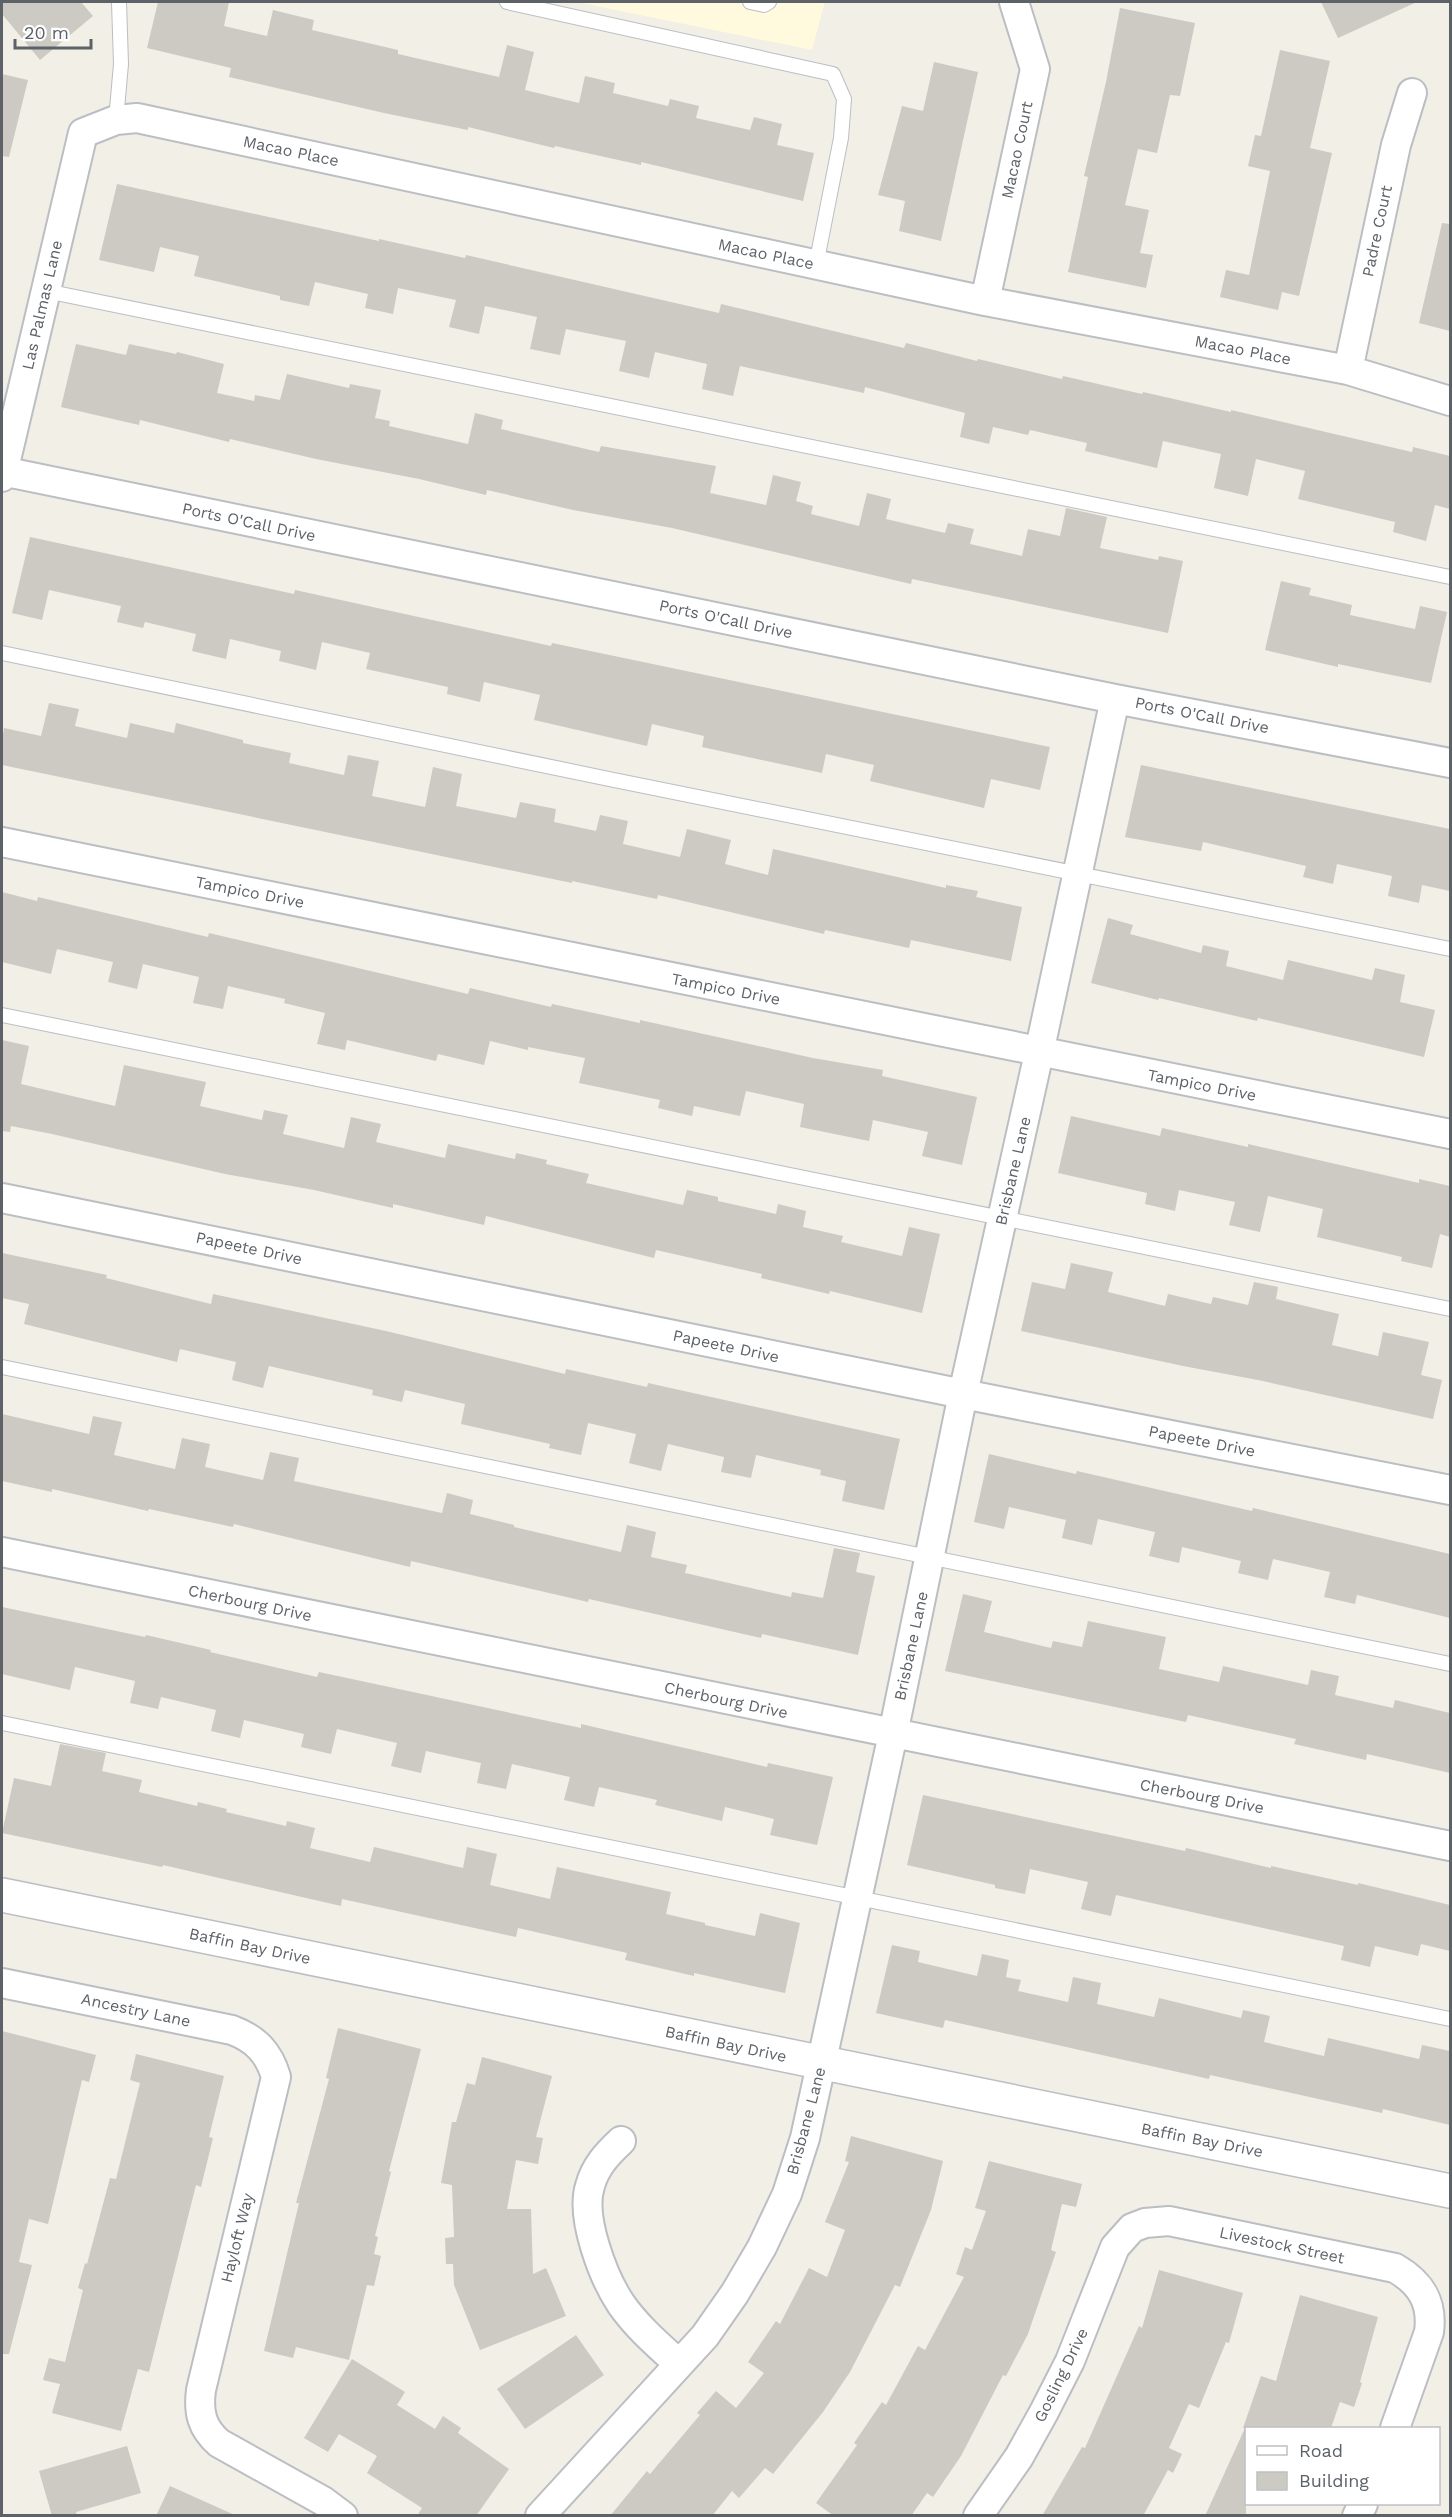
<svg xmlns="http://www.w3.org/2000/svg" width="1452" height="2517" font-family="'Work Sans',sans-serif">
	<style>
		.commercial { fill: #fff9de }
		.building { fill: #cdcac3 }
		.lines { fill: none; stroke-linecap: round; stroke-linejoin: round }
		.service-casing { stroke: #bbbec3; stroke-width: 16 }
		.minor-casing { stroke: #bbbec3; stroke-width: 32 }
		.tertiary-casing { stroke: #bbbec3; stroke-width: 36 }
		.service { stroke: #fff; stroke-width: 14 }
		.minor { stroke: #fff; stroke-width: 28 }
		.tertiary { stroke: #fff; stroke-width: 33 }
		.labels { text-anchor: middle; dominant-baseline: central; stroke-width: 5; stroke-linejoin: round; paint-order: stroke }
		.street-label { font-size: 16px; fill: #5d6268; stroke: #fff }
	</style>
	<rect width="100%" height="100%" fill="#f1efe6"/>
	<path class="commercial" d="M 576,2 L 825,2 L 812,50 Z"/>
	<path class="building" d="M 2,2 L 81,2 L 93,16 L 40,60 L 2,14 Z
		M 158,2 L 229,2 L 224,26 L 267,36 L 273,10 L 314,20 L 312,30 L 398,50 L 398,54 L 499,77 L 507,45 L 534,52 L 525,90 L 579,103 L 585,76 L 615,83 L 613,93 L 668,106 L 670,99 L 699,106 L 696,118 L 750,130 L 754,117 L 782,124 L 777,145 L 814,153 L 803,201 L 641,162 L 641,165 L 555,146 L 554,148 L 468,127 L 468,130 L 384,113 L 229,77 L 231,68 L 147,48 Z
		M 1321,2 L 1417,2 L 1338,38 Z
		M 1120,8 L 1195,23 L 1180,96 L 1170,95 L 1157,153 L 1138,149 L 1125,205 L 1149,210 L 1140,253 L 1153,255 L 1146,288 L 1068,272 L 1088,177 L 1084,176 L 1106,82 Z
		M 1280,50 L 1330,61 L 1310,148 L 1332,153 L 1299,296 L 1282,292 L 1278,310 L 1220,297 L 1226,270 L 1249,275 L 1270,171 L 1248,166 L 1255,135 L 1261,136 Z
		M 934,62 L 978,72 L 941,241 L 899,231 L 905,201 L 878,195 L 902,106 L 923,111 Z
		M 2,74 L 28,80 L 9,157 L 2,156 Z
		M 117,184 L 379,241 L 379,239 L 465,258 L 466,255 L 719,313 L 721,304 L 904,348 L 906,343 L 977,361 L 978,359 L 1062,379 L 1063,376 L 1142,394 L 1143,392 L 1231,412 L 1231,410 L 1412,452 L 1413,447 L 1450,456 L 1450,509 L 1435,505 L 1426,541 L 1393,532 L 1395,522 L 1298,499 L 1305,471 L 1256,459 L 1248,496 L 1214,488 L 1221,454 L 1163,441 L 1157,468 L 1085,451 L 1087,443 L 1030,430 L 1028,435 L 993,427 L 989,444 L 960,437 L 965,413 L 865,387 L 864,393 L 740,366 L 733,396 L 702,389 L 707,364 L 655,352 L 649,378 L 619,371 L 626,341 L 566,329 L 560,355 L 530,349 L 537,317 L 485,306 L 479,334 L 449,327 L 456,300 L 398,288 L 393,314 L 365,308 L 368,294 L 315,282 L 309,306 L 280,300 L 280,296 L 194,276 L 199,256 L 160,247 L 154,272 L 99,260 Z
		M 1442,223 L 1450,224 L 1450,331 L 1419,323 Z
		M 76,344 L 126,355 L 129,344 L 176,354 L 177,352 L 224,364 L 217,393 L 254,401 L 255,395 L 280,400 L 287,374 L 349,388 L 350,384 L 381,390 L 375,418 L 390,421 L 389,426 L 468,444 L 475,413 L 503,420 L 501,429 L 599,452 L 601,446 L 716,466 L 710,493 L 766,505 L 773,475 L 801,482 L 796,501 L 813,506 L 811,514 L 859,526 L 867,493 L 891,499 L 886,519 L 945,533 L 948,523 L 974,529 L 970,544 L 1022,556 L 1028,529 L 1060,536 L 1066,508 L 1107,517 L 1100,548 L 1158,560 L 1159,556 L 1183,561 L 1168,633 L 912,579 L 911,584 L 672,528 L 573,510 L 487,490 L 486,495 L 419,479 L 316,459 L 230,439 L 229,442 L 140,420 L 139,425 L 61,407 Z
		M 30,537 L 294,594 L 295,590 L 551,646 L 552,643 L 1050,747 L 1040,790 L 991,779 L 984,808 L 870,781 L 874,765 L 826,754 L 822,773 L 702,747 L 704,736 L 652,724 L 647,746 L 534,720 L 540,695 L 484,682 L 480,702 L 447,694 L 448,687 L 366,669 L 370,653 L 322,642 L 316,670 L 279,661 L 281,651 L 230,639 L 226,659 L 192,651 L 196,634 L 145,622 L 143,628 L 117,622 L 121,606 L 49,590 L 42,620 L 12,613 Z
		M 1281,581 L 1311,588 L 1309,595 L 1352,605 L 1350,615 L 1415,629 L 1420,606 L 1447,612 L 1431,683 L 1338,664 L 1338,667 L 1265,650 Z
		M 49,703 L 79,709 L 75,726 L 127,738 L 130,723 L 174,733 L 176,723 L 243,740 L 243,743 L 291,753 L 289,763 L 344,775 L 348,755 L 379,761 L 372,796 L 425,807 L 433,767 L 462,774 L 456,806 L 516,818 L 520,802 L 556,809 L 554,822 L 596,831 L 600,815 L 628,821 L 623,844 L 680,857 L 687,829 L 731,840 L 725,864 L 768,875 L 773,849 L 946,888 L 946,885 L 978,891 L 976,897 L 1022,907 L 1011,961 L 911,940 L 909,948 L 825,930 L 824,934 L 658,895 L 657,899 L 572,881 L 572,883 L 2,765 L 2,741 L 4,728 L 41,736 Z
		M 1141,765 L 1450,829 L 1450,891 L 1422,885 L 1419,903 L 1388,896 L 1392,876 L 1337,864 L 1333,884 L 1303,877 L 1306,866 L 1203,842 L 1201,851 L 1125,837 Z
		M 2,892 L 37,901 L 38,897 L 208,937 L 209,933 L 468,994 L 470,988 L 551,1007 L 552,1004 L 640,1023 L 640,1020 L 813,1058 L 883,1070 L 882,1076 L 977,1097 L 962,1165 L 922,1156 L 928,1132 L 873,1120 L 869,1141 L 800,1127 L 804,1104 L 746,1091 L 740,1116 L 694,1106 L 692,1116 L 658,1108 L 660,1100 L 579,1083 L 585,1058 L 528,1047 L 528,1050 L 490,1041 L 484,1065 L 438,1054 L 436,1061 L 347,1040 L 345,1050 L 317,1044 L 325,1013 L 284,1003 L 285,999 L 228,986 L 223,1009 L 193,1003 L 199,977 L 143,964 L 137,989 L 108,982 L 113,962 L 57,949 L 51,974 L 2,962 Z
		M 1108,918 L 1133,925 L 1130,934 L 1201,953 L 1203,945 L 1229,951 L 1226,966 L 1283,980 L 1288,960 L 1372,980 L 1375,968 L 1405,975 L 1400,1002 L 1435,1010 L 1424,1057 L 1258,1018 L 1257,1021 L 1159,998 L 1158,1000 L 1091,983 Z
		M 2,1040 L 29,1046 L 21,1084 L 115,1106 L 124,1065 L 206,1082 L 200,1106 L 262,1120 L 264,1110 L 288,1115 L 283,1134 L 344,1148 L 351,1117 L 381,1124 L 376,1142 L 445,1158 L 448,1144 L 515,1159 L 516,1153 L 547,1160 L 546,1164 L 589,1174 L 586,1183 L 683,1205 L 687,1190 L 718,1197 L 718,1201 L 776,1214 L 778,1204 L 806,1211 L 803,1227 L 843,1236 L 841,1242 L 902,1256 L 909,1227 L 940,1234 L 922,1313 L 830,1291 L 829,1294 L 761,1278 L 762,1274 L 656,1250 L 654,1258 L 486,1216 L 484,1225 L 393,1204 L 393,1208 L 314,1190 L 225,1174 L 52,1134 L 11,1126 L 10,1132 L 2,1131 Z
		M 1071,1116 L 1160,1136 L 1162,1128 L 1248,1147 L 1248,1144 L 1419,1183 L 1419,1179 L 1450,1186 L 1450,1237 L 1440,1234 L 1432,1268 L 1401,1261 L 1402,1257 L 1317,1237 L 1323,1209 L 1268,1196 L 1260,1232 L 1229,1225 L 1235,1202 L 1179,1190 L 1175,1211 L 1145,1204 L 1147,1193 L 1058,1173 Z
		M 2,1253 L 107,1275 L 106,1278 L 211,1304 L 213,1294 L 386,1331 L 565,1374 L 566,1369 L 647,1387 L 648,1383 L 900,1439 L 884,1510 L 842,1501 L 846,1481 L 820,1475 L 821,1470 L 756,1455 L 751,1478 L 721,1472 L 724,1457 L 668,1444 L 661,1471 L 629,1463 L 636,1434 L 588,1423 L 581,1455 L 549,1448 L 550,1444 L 461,1424 L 465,1404 L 405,1390 L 402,1402 L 372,1395 L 373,1390 L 269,1366 L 263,1388 L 232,1380 L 236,1362 L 180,1349 L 177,1362 L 24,1324 L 29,1304 L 2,1298 Z
		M 1071,1263 L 1113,1272 L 1108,1292 L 1165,1306 L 1168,1294 L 1211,1304 L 1213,1297 L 1248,1305 L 1254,1282 L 1278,1287 L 1276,1299 L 1339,1314 L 1332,1345 L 1378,1356 L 1383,1332 L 1429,1342 L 1421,1375 L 1442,1380 L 1433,1419 L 1258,1380 L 1183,1366 L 1021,1331 L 1032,1282 L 1065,1289 Z
		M 2,1414 L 89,1434 L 93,1416 L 122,1422 L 114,1455 L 175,1469 L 182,1438 L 210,1444 L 205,1467 L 263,1480 L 270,1452 L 299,1458 L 294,1481 L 442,1513 L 447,1493 L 473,1500 L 470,1514 L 514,1525 L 514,1527 L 621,1552 L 627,1525 L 656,1532 L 651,1557 L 687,1565 L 685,1573 L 791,1597 L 792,1592 L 823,1598 L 834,1548 L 860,1553 L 856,1572 L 875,1576 L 858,1655 L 762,1634 L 761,1638 L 589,1599 L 588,1602 L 411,1561 L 410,1567 L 234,1524 L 233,1527 L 149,1509 L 148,1511 L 52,1489 L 52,1492 L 2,1481 Z
		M 989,1454 L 1076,1474 L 1077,1471 L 1252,1511 L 1253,1508 L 1450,1554 L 1450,1618 L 1357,1595 L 1355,1604 L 1324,1597 L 1330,1572 L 1273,1559 L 1268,1580 L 1238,1573 L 1241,1561 L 1182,1547 L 1179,1563 L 1149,1556 L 1155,1532 L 1098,1519 L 1092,1545 L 1062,1538 L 1066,1520 L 1009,1507 L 1004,1529 L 974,1522 Z
		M 963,1594 L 992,1601 L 984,1632 L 1051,1648 L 1053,1641 L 1082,1647 L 1088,1621 L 1166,1637 L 1159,1669 L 1219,1682 L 1223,1666 L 1308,1685 L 1311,1670 L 1339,1676 L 1335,1695 L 1393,1708 L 1395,1700 L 1450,1713 L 1450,1773 L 1367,1754 L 1366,1760 L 1294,1744 L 1296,1739 L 1188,1715 L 1186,1722 L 945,1671 Z
		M 2,1607 L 145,1637 L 146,1635 L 211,1650 L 210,1652 L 317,1677 L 319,1672 L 581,1728 L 581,1724 L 767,1767 L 768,1763 L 833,1777 L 817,1845 L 770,1835 L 774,1819 L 725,1807 L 722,1821 L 655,1805 L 657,1800 L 599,1787 L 594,1807 L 564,1800 L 570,1777 L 512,1764 L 506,1789 L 477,1783 L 481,1763 L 426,1751 L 421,1773 L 391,1766 L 397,1743 L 337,1729 L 331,1754 L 301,1747 L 304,1734 L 244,1720 L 240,1738 L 211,1731 L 216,1710 L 161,1697 L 158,1709 L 130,1703 L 135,1681 L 75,1667 L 70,1690 L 2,1674 Z
		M 60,1744 L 106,1753 L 102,1771 L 142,1780 L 139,1792 L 197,1806 L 198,1802 L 227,1809 L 226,1812 L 286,1826 L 287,1821 L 315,1828 L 310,1848 L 370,1862 L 374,1847 L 463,1868 L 467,1847 L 497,1854 L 490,1885 L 550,1899 L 557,1867 L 671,1892 L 666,1914 L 705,1923 L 705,1925 L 755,1936 L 760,1913 L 800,1923 L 785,1993 L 694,1973 L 694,1976 L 625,1960 L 627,1953 L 518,1928 L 516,1937 L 342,1899 L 341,1906 L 163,1865 L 162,1867 L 2,1833 L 14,1778 L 51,1786 Z
		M 923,1795 L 1185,1851 L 1186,1848 L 1271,1868 L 1271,1866 L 1358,1885 L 1358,1883 L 1450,1905 L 1450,1951 L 1421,1944 L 1418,1956 L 1375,1946 L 1370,1967 L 1341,1960 L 1344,1946 L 1116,1895 L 1111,1916 L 1081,1909 L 1088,1882 L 1030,1869 L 1025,1894 L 995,1888 L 995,1885 L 907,1865 Z
		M 892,1945 L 920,1951 L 918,1962 L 977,1976 L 982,1954 L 1009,1960 L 1006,1977 L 1021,1980 L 1018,1991 L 1068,2002 L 1073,1977 L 1101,1983 L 1097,2004 L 1154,2017 L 1159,1998 L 1241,2018 L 1243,2010 L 1270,2016 L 1264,2042 L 1324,2056 L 1328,2038 L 1419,2059 L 1422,2045 L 1450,2051 L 1450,2125 L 1383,2109 L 1382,2113 L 1210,2075 L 1209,2079 L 945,2020 L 943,2028 L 876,2013 Z
		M 338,2028 L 421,2049 L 389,2171 L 391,2172 L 375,2236 L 378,2237 L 374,2254 L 381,2256 L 374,2286 L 367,2285 L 349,2360 L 296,2347 L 293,2358 L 264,2351 L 299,2203 L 296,2203 L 329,2079 L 326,2078 Z
		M 2,2031 L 96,2055 L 89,2082 L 82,2080 L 48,2224 L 29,2219 L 19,2262 L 32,2265 L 9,2354 L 2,2354 Z
		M 136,2054 L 224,2076 L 209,2137 L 213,2138 L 201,2187 L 196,2185 L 149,2372 L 138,2369 L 121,2431 L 52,2413 L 60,2384 L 43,2380 L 49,2358 L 65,2362 L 83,2290 L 78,2288 L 85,2263 L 87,2264 L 110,2178 L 116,2179 L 140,2083 L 130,2080 Z
		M 482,2057 L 552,2076 L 536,2137 L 543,2138 L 538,2164 L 516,2160 L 507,2209 L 531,2209 L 533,2274 L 546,2268 L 566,2316 L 480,2350 L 454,2285 L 453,2264 L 446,2264 L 445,2238 L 454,2237 L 452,2185 L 441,2183 L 452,2122 L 456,2122 L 467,2083 L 475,2085 Z
		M 851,2136 L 943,2161 L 931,2210 L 900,2287 L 895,2285 L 850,2372 L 823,2412 L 773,2474 L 765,2468 L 739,2498 L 732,2491 L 712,2516 L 610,2516 L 647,2471 L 650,2474 L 700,2415 L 697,2413 L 716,2391 L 736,2408 L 764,2373 L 748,2362 L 776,2321 L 780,2324 L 809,2268 L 827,2277 L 845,2230 L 825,2222 L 849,2162 L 845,2161 Z
		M 989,2161 L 1082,2184 L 1076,2207 L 1062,2204 L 1051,2250 L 1056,2252 L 1028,2334 L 1006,2376 L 1003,2375 L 961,2456 L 933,2497 L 927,2493 L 911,2516 L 834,2516 L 816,2503 L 857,2445 L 854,2443 L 882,2402 L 886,2405 L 918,2346 L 925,2350 L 964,2277 L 956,2274 L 965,2247 L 972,2250 L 986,2211 L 975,2208 Z
		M 1159,2270 L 1243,2293 L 1229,2343 L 1226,2342 L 1199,2408 L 1189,2404 L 1169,2448 L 1182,2454 L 1173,2473 L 1168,2470 L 1143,2516 L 1042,2516 L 1082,2447 L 1085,2448 L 1139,2326 L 1142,2328 Z
		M 1300,2295 L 1378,2317 L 1360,2382 L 1362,2383 L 1354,2407 L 1340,2402 L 1331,2428 L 1246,2428 L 1246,2516 L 1205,2516 L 1245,2428 L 1243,2428 L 1261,2376 L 1276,2381 Z
		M 576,2335 L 604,2375 L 525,2429 L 497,2389 Z
		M 352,2359 L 405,2392 L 397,2405 L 435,2429 L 443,2416 L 461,2428 L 458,2433 L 509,2469 L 476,2516 L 417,2516 L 422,2508 L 367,2473 L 377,2456 L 339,2434 L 328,2452 L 304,2438 Z
		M 127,2446 L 141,2493 L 76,2512 L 77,2516 L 52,2516 L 39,2471 Z
		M 170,2486 L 237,2516 L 156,2516 Z"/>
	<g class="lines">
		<defs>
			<path id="service" d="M 507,2 L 833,74 L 844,99 L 841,138 L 816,265
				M 750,2 L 764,5 L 769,2
				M 116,120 L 121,64 L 119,2
				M 46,291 L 1450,577
				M 2,653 L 609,779 L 1450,949
				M 2,1015 L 1450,1309
				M 2,1367 L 1450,1664
				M 2,1723 L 1450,2019"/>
			<path id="minor" d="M 985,301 L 1035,69 L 1014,2
				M 1348,370 L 1396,145 L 1412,93
				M 2,471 L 1115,699 L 1450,763
				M 2,477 L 83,133 L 116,120 L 137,118 L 985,301 L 1348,370 L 1450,401
				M 2,842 L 1450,1134
				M 2,1198 L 963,1394 L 1450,1490
				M 2,1552 L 1450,1846
				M 2,1983 L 232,2030 C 256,2039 269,2053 276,2077 L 201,2390 C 198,2413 202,2428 219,2443 L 323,2501 L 343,2516
				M 621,2141 C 607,2154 595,2167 590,2186 C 580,2217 603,2277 621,2304 C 637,2327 658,2345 679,2364
				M 540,2516 L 705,2336 L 735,2293 L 762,2247 L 787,2194 L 805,2138 L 893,1734 L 963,1394 L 1039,1053 L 1115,699
				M 978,2516 L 1019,2457 L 1044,2412 L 1070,2361 L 1115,2247 L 1132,2228 L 1145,2223 L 1169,2221 L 1395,2268 C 1421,2283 1433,2302 1429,2332 L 1395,2428
				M 1357,2516 L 1363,2504"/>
			<path id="tertiary" d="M 2,1895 L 1450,2191"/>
		</defs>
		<use href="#service" class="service-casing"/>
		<use href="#minor" class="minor-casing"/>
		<use href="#tertiary" class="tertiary-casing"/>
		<use href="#service" class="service"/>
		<use href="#minor" class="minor"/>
		<use href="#tertiary" class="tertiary"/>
	</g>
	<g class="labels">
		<g class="street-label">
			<text transform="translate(1017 150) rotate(-78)">Macao Court</text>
			<text transform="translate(291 151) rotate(12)">Macao Place</text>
			<text transform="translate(1377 231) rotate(-78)">Padre Court</text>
			<text transform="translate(766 254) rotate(12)">Macao Place</text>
			<text transform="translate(42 305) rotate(-77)">Las Palmas Lane</text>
			<text transform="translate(1243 350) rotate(11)">Macao Place</text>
			<text transform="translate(249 522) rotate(12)">Ports O'Call Drive</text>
			<text transform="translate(726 619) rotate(12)">Ports O'Call Drive</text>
			<text transform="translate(1202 715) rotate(11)">Ports O'Call Drive</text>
			<text transform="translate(250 892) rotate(11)">Tampico Drive</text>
			<text transform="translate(726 989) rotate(11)">Tampico Drive</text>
			<text transform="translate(1202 1085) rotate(11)">Tampico Drive</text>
			<text transform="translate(1013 1171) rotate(-77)">Brisbane Lane</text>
			<text transform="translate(249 1248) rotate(12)">Papeete Drive</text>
			<text transform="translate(726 1346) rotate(12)">Papeete Drive</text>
			<text transform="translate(1202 1441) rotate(11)">Papeete Drive</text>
			<text transform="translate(250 1603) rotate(12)">Cherbourg Drive</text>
			<text transform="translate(911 1646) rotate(-78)">Brisbane Lane</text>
			<text transform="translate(726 1700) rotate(12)">Cherbourg Drive</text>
			<text transform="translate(1202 1796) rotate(11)">Cherbourg Drive</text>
			<text transform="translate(250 1946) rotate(12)">Baffin Bay Drive</text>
			<text transform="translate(136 2010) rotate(12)">Ancestry Lane</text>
			<text transform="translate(726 2044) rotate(12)">Baffin Bay Drive</text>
			<text transform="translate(806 2121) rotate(-75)">Brisbane Lane</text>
			<text transform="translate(1202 2140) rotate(11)">Baffin Bay Drive</text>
			<text transform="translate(237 2238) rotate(-76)">Hayloft Way</text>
			<text transform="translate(1282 2245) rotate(12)">Livestock Street</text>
			<text transform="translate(1061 2375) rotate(-64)">Gosling Drive</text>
		</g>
	</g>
	<rect width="1452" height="2517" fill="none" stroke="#5d6268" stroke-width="6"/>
	<rect x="1245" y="2427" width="195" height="78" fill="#ffffff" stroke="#bec0c3" stroke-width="1.5"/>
	<rect x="1257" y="2446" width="30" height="9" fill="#ffffff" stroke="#bec0c3" stroke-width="1.5"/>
	<text x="1299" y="2457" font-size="18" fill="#5d6268">Road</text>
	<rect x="1257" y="2472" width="30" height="18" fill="#cdcac3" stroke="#bec0c3" stroke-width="1.5"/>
	<text x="1299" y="2487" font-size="18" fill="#5d6268">Building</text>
	<path d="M15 39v9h76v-9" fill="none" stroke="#5d6268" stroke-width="3"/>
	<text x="24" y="39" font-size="18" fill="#5d6268" stroke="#ffffff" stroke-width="4.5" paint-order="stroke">20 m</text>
</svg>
